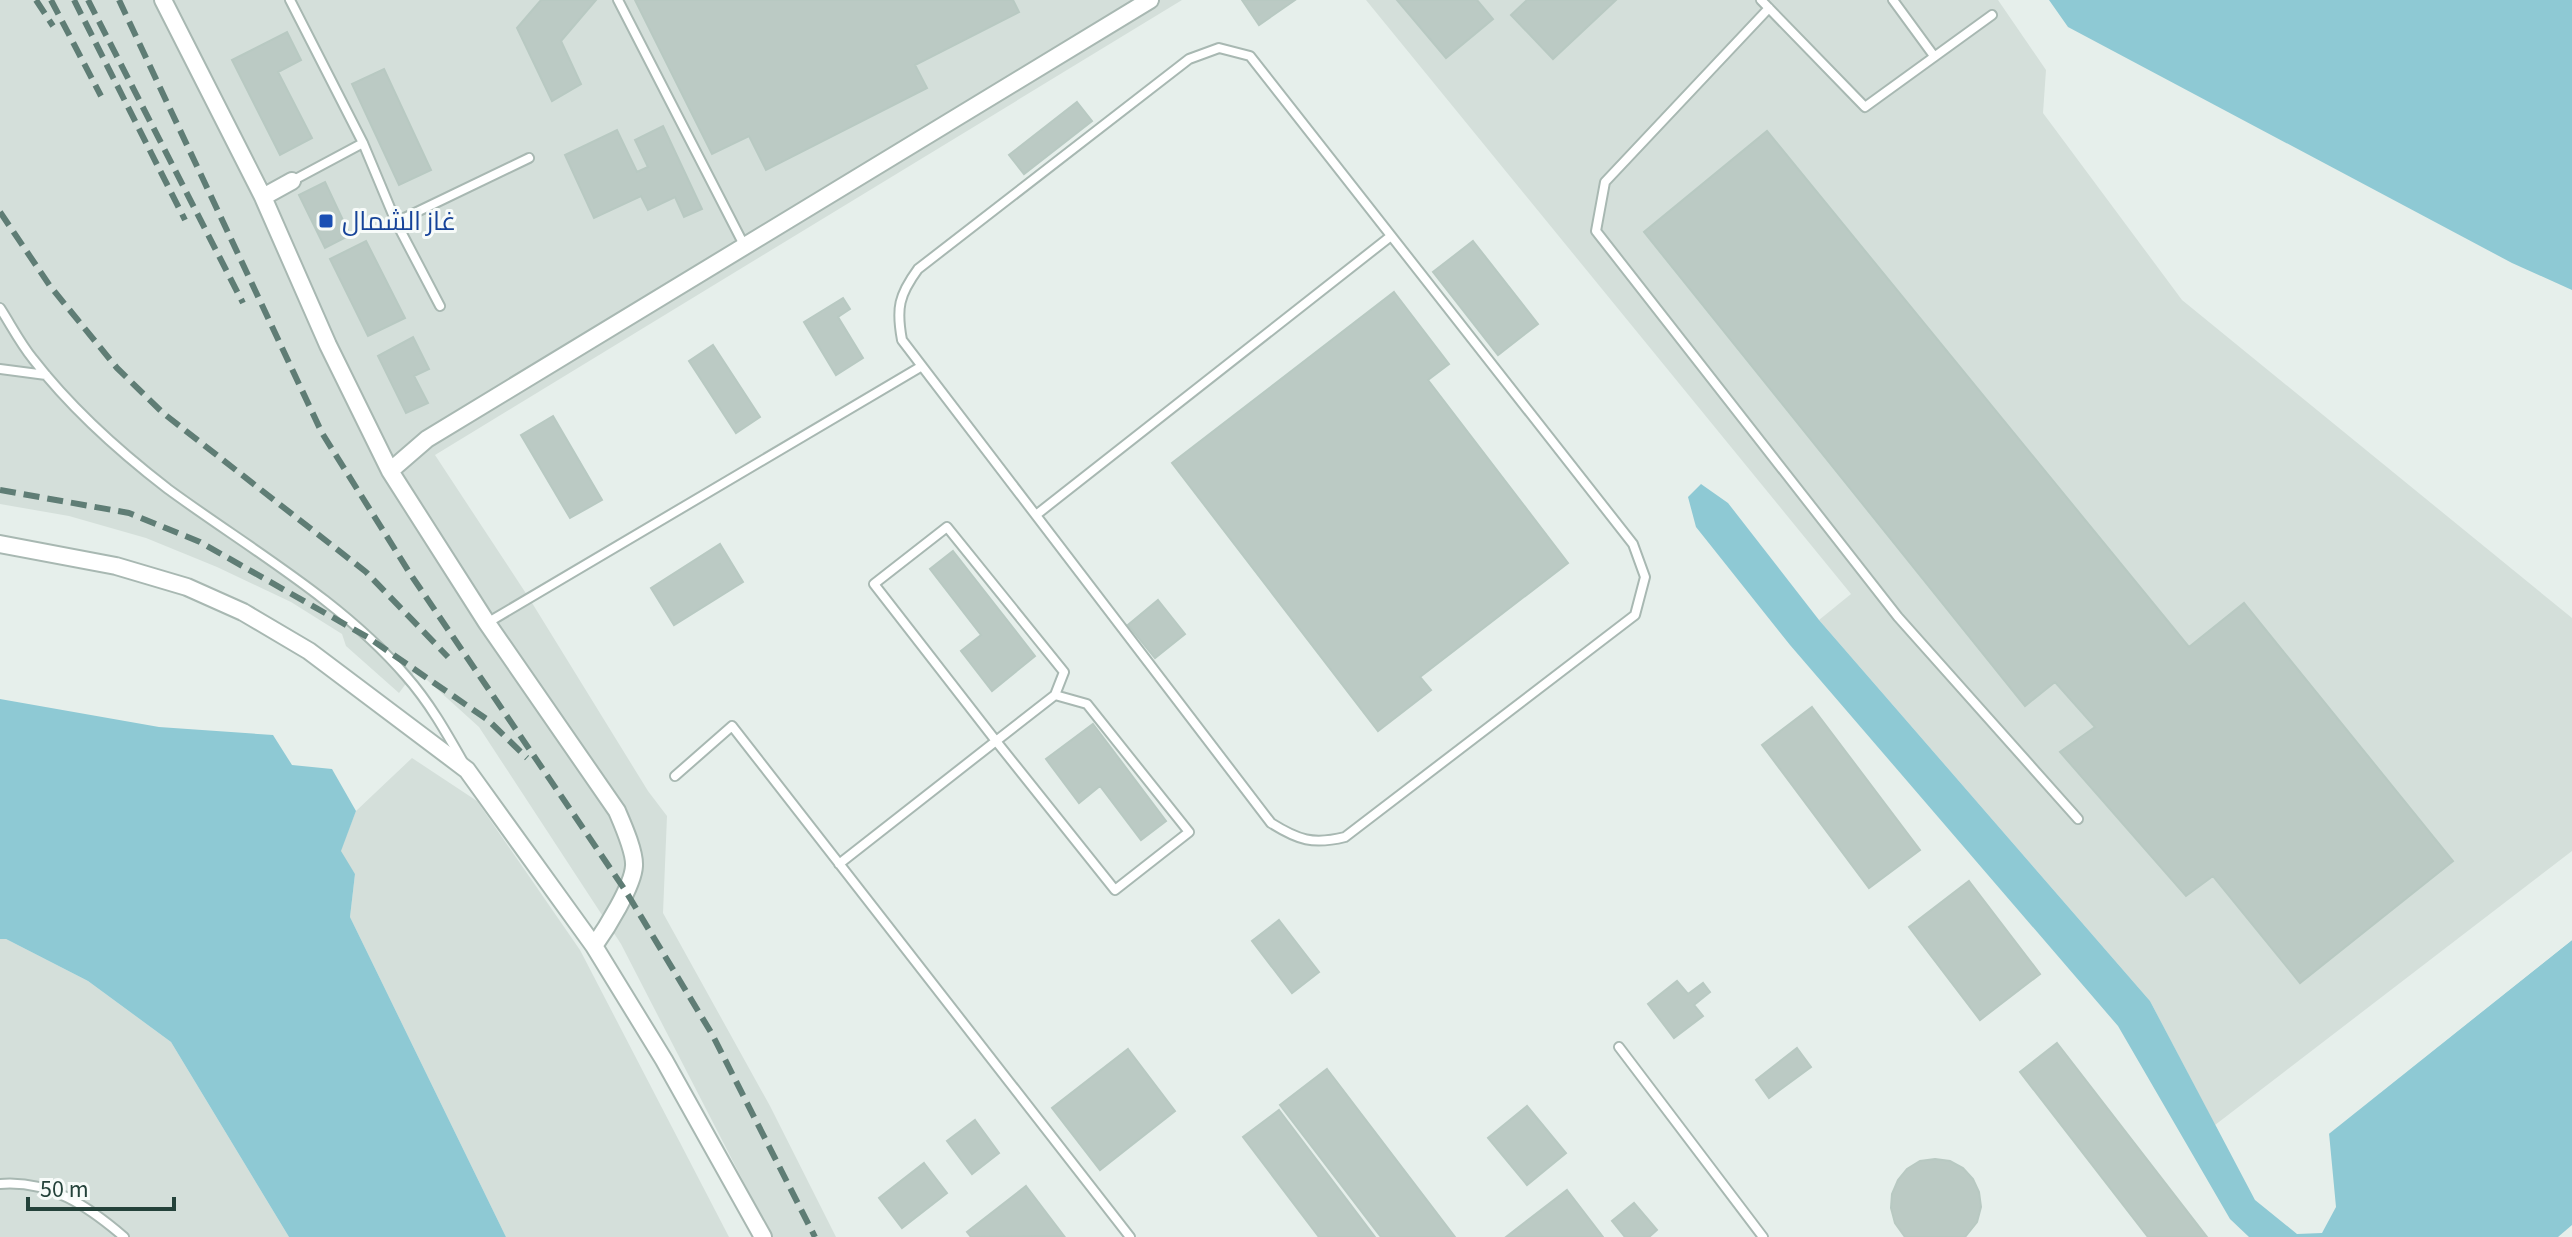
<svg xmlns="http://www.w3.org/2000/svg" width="2572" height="1237" font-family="'Source Sans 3',Cairo,sans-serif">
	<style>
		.built { fill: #d4dfda }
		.water { fill: #8ec9d4 }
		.pier { fill: #e6efeb }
		.building { fill: #bbcac4; stroke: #b8c9c2; stroke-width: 2 }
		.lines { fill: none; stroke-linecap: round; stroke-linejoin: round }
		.service-casing { stroke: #a8b8b2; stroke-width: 12 }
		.minor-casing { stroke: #a8b8b2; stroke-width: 20 }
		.service { stroke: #fff; stroke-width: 8 }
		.minor { stroke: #fff; stroke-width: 16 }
		.rail { stroke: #5f7d75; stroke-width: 6; stroke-dasharray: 16 8; stroke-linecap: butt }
		.transit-dot { fill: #1a4fb4; stroke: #f7fbf9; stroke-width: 3 }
		.labels { text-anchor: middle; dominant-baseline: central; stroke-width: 6; stroke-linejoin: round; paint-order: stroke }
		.transit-label { font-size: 26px; fill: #164399; stroke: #f7fbf9; text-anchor: start }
	</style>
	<rect width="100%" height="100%" fill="#e6efeb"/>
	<path class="built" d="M 0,0 L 1182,0 L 435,455 L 529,598 L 648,791 L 667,816 L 663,913 L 770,1106 L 836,1237 L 772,1237 L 621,944 L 479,727 L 416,670 L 399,693 L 346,646 L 342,634 L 291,602 L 217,567 L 146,538 L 69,516 L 0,504 Z
		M 1366,0 L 1998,0 L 2046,70 L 2043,113 L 2182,300 L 2572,618 L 2572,851 L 2215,1125 L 2150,1001 L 1819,620 L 1851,594 Z
		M 412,758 L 477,801 L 580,950 L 729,1237 L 506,1237 L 350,917 L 355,874 L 340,852 L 356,811 Z
		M 0,939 L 6,939 L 88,981 L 171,1042 L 289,1237 L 0,1237 Z"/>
	<path class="water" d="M 2049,0 L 2572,0 L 2572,290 L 2512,263 L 2068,27 Z
		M 1701,484 L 1728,503 L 1819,620 L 2150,1001 L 2255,1200 L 2297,1234 L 2322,1233 L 2336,1207 L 2329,1133 L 2572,940 L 2572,1225 L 2558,1237 L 2249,1237 L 2230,1219 L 2118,1026 L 1790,645 L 1696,527 L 1688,497 Z
		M 0,699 L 159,727 L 273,735 L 292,765 L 332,769 L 356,811 L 341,851 L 355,874 L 350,917 L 506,1237 L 289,1237 L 171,1042 L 88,981 L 6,939 L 0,939 Z"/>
	<path class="pier" d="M 2572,936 L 2572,940 L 2325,1137 L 2326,1130 Z"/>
	<path class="building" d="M 541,0 L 596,0 L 561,41 L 581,84 L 552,101 L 517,28 Z
		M 635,0 L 1013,0 L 1019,12 L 915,65 L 927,88 L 766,170 L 749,136 L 712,154 Z
		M 1242,0 L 1295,0 L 1259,25 Z
		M 1397,0 L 1477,0 L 1493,19 L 1446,58 Z
		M 1527,0 L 1616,0 L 1553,59 L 1511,15 Z
		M 287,32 L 301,60 L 278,72 L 312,138 L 280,155 L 232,60 Z
		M 384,69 L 431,170 L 399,185 L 352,84 Z
		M 1077,102 L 1092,121 L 1024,174 L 1009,155 Z
		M 663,126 L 702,209 L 684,217 L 675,197 L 648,210 L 641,196 L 594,218 L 565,155 L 617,130 L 637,172 L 648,167 L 635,140 Z
		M 1767,131 L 2189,647 L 2244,603 L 2453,861 L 2300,983 L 2213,876 L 2186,896 L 2060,752 L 2095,727 L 2055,682 L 2025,706 L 1644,232 Z
		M 325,182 L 350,235 L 325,248 L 299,195 Z
		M 366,241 L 405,318 L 368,336 L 330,259 Z
		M 1473,241 L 1538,324 L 1498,355 L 1433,272 Z
		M 1394,292 L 1449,364 L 1428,380 L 1568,563 L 1420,677 L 1431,690 L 1378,731 L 1172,463 Z
		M 843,298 L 850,309 L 838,317 L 863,358 L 836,375 L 804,322 Z
		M 413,337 L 429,369 L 414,376 L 428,403 L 406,413 L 378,356 Z
		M 713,345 L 760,417 L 736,433 L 689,361 Z
		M 553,416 L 602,500 L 570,518 L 521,435 Z
		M 720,544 L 743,582 L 674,625 L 651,588 Z
		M 953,551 L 1035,656 L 992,691 L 961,651 L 981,635 L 930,569 Z
		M 1158,600 L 1185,634 L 1155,658 L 1128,625 Z
		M 1812,707 L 1920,850 L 1869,888 L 1762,745 Z
		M 1093,724 L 1166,821 L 1141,840 L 1100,786 L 1079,803 L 1046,759 Z
		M 1969,881 L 2040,974 L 1980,1020 L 1909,927 Z
		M 1279,920 L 1319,972 L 1292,993 L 1252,941 Z
		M 1677,981 L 1688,994 L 1703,983 L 1710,992 L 1694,1005 L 1703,1016 L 1674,1038 L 1648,1004 Z
		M 2057,1043 L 2207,1237 L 2148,1237 L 2020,1072 Z
		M 1797,1048 L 1811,1067 L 1769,1098 L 1756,1080 Z
		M 1128,1049 L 1175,1111 L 1100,1170 L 1052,1108 Z
		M 1327,1069 L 1455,1237 L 1381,1237 L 1280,1105 Z
		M 1527,1106 L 1566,1153 L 1527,1185 L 1488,1138 Z
		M 1279,1110 L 1375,1237 L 1319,1237 L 1243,1137 Z
		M 975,1120 L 999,1153 L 972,1174 L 947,1141 Z
		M 1935,1159 L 1950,1161 L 1963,1168 L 1973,1179 L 1979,1192 L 1981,1207 L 1977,1222 L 1965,1237 L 1905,1237 L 1895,1223 L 1891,1208 L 1892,1194 L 1898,1180 L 1907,1169 L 1920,1161 Z
		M 924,1163 L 947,1193 L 902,1228 L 879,1198 Z
		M 1026,1186 L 1064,1236 L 971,1237 L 967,1232 Z
		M 1567,1190 L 1603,1237 L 1506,1237 Z
		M 1634,1203 L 1657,1230 L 1649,1237 L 1625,1237 L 1612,1221 Z"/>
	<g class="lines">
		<defs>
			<path id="service" d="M 290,0 L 363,143 L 396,222 L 440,306
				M 618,0 L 744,245
				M 1761,0 L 1865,107 L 1992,15
				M 1893,0 L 1934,56
				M 1769,8 L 1605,182 L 1596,231 L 1898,617 L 2078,819
				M 1219,48 L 1250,56 L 1633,544 L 1645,577 L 1635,615 L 1345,837 C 1313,845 1298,840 1271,823 L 902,340 C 896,308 899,295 918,269 L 1189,59 Z
				M 292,181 L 363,143
				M 396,222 L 529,158
				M 0,308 C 11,325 20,343 33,359 C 70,407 120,452 168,489 C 247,547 342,601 406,676 C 429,702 446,732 463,762
				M 0,369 L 46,375
				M 1036,515 L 1391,236
				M 947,527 L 1064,672 L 1055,695 L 996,741 L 874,584 Z
				M 487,623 L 922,366
				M 675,776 L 732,726 L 1130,1237
				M 839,864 L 996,741 L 1115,890 L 1189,832 L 1087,704 L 1055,695
				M 1619,1047 L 1763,1237
				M 0,1184 C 50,1180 88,1206 124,1237"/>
			<path id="minor" d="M 163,0 L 263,197 L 328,345 L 390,471 L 487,623 L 617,811 C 623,825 635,852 634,866 C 633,886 606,929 594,946
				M 263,197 L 292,181
				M 390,471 L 427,439 L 1150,0
				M 0,544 L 116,566 L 187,587 L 243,612 L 309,651 L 467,770 L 594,946 L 664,1060 L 763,1237"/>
		</defs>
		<use href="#service" class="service-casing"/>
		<use href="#minor" class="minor-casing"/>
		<use href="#service" class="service"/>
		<use href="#minor" class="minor"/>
		<path class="rail" d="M 36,0 L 53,26
			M 51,0 L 101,96
			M 74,0 L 185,220
			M 88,0 L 243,303
			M 119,0 L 322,433 L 411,575 L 625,890 L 712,1034 L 815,1237
			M 0,212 L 50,286 L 117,368 L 163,413 L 366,572 L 448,657
			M 0,490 L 129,513 L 200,542 L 369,638 L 488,720 L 527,758"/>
	</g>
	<rect class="transit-dot" x="318" y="213" width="16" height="16" rx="4"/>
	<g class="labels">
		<g class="transit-label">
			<text x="342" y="221">غاز الشمال</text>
		</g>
	</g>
	<path d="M28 1197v12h146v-12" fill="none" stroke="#24423a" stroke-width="4"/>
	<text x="40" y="1197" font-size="24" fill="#24423a" stroke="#f7fbf9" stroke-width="6" paint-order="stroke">50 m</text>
</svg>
